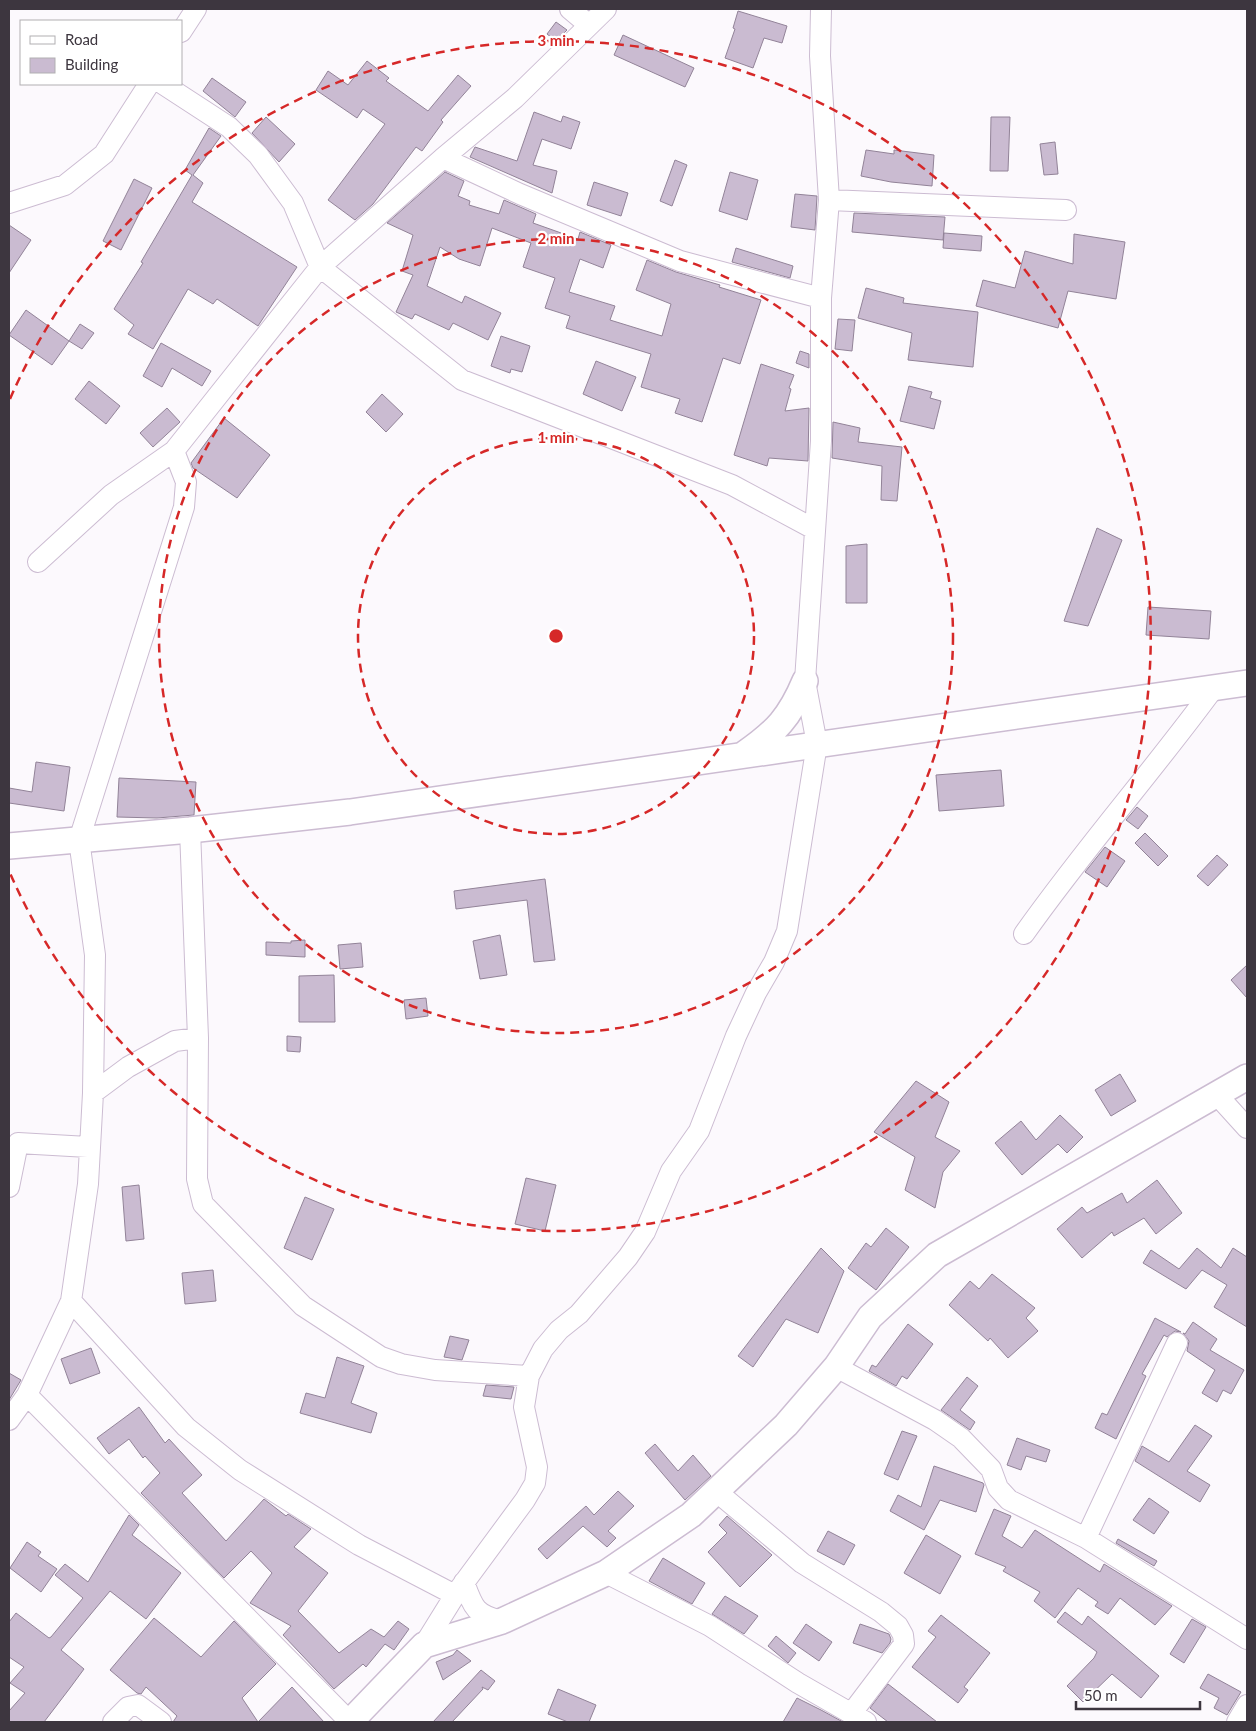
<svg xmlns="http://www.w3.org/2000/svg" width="1256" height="1731" font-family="Lato,sans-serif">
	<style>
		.building { fill: #cabbd1; stroke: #928398 }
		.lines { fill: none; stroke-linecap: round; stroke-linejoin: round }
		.minor-casing { stroke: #ccbcd2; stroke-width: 22 }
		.tertiary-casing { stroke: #ccbcd2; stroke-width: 28 }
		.minor { stroke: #fff; stroke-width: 20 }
		.tertiary { stroke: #fff; stroke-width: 25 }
		.ring { fill: none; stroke: #d62828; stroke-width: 2.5; stroke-dasharray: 9 6 }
		.centre { fill: #d62828; stroke: #fff; stroke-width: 2.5 }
		.ring-label { font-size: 15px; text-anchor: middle; font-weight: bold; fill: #d62828; stroke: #fff; stroke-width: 4.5; stroke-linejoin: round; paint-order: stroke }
	</style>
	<rect width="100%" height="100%" fill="#fcf9fd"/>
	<path class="building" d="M 738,11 L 787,26 L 782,43 L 764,38 L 753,68 L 725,58 L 735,29 L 733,28 Z
		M 556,22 L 567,30 L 556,41 L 547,34 Z
		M 623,35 L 694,68 L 685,87 L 614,55 Z
		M 367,61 L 389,78 L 386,81 L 428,111 L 458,75 L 471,86 L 441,120 L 443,122 L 422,151 L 416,147 L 373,204 L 355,220 L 328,200 L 385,124 L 363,109 L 357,118 L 316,90 L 328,71 L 348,85 Z
		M 212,78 L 246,102 L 235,117 L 203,91 Z
		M 534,112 L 561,122 L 563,116 L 580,122 L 571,149 L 542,139 L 533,165 L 557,171 L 552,193 L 470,157 L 475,147 L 517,161 Z
		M 266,117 L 295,144 L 279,162 L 252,133 Z
		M 991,117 L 1010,117 L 1008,171 L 990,171 Z
		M 209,128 L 221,136 L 193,175 L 203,183 L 192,202 L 297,267 L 258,326 L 217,299 L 213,304 L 188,289 L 153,349 L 128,334 L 134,325 L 114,309 L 143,263 L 141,262 L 192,175 L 185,170 Z
		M 1055,142 L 1058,174 L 1044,175 L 1040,144 Z
		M 866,150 L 894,154 L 894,150 L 934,155 L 932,186 L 891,182 L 861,176 Z
		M 675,160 L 687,165 L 672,206 L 660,201 Z
		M 445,172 L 464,181 L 458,196 L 470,201 L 469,205 L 499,214 L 504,200 L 536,214 L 533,223 L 578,239 L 580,232 L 611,245 L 603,268 L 580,259 L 569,292 L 615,306 L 610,320 L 662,336 L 671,304 L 636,290 L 647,260 L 676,272 L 720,285 L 719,287 L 761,300 L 740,364 L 723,358 L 702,422 L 675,413 L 680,399 L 641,387 L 651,354 L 566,328 L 570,316 L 545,308 L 555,278 L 523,267 L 531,243 L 492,228 L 480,266 L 459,259 L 440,247 L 427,286 L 462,303 L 465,296 L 501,313 L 488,340 L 453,323 L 449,330 L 415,314 L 412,319 L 396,312 L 413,275 L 402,271 L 413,235 L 387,223 Z
		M 730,172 L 758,180 L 747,220 L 719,211 Z
		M 134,179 L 152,188 L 121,250 L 103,241 Z
		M 594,182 L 628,193 L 621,216 L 587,205 Z
		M 795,194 L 817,196 L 815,230 L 791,227 Z
		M 854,213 L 945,217 L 943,240 L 852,232 Z
		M 9,225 L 31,240 L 9,273 Z
		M 944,233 L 982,236 L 981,251 L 943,248 Z
		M 1074,234 L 1125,242 L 1116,299 L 1068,291 L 1058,328 L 976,306 L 983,280 L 1015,288 L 1025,251 L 1073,264 Z
		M 736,248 L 793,266 L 790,278 L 732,262 Z
		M 866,288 L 904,298 L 903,303 L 978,312 L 973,367 L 908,360 L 912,333 L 858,318 Z
		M 26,310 L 69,341 L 52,365 L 9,335 Z
		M 838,319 L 855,320 L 852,351 L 835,349 Z
		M 80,324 L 94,333 L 82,349 L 69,341 Z
		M 501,336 L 530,346 L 522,372 L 511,369 L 510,373 L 491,366 Z
		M 161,343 L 211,371 L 202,386 L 172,368 L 162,387 L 143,376 Z
		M 800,351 L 809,354 L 809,368 L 796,363 Z
		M 596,361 L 636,377 L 622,411 L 583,394 Z
		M 761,364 L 794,375 L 789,388 L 791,389 L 785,411 L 809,408 L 808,461 L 769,458 L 767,466 L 734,455 Z
		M 89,381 L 120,406 L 106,424 L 75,399 Z
		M 909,386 L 932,392 L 930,398 L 941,401 L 934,429 L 900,421 Z
		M 382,394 L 403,414 L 386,432 L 366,412 Z
		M 167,408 L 180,422 L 153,447 L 140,433 Z
		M 224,418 L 270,455 L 237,498 L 193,468 L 191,463 Z
		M 833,422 L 860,428 L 858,442 L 902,447 L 897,501 L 881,500 L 882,466 L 832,458 Z
		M 1097,528 L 1122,540 L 1088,626 L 1064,621 Z
		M 867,544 L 867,603 L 846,603 L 846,546 Z
		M 1148,607 L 1211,611 L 1209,639 L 1146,635 Z
		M 36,762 L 70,767 L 64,811 L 9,803 L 9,788 L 32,792 Z
		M 1001,770 L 1004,806 L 939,811 L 936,775 Z
		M 119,778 L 196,782 L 194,815 L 157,818 L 117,817 Z
		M 1137,807 L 1148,816 L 1138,829 L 1126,820 Z
		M 1145,833 L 1168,856 L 1158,866 L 1135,843 Z
		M 1105,847 L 1125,861 L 1107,887 L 1085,872 Z
		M 1217,855 L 1228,865 L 1208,886 L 1197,876 Z
		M 545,879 L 555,960 L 534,962 L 527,900 L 456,909 L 454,891 Z
		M 500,935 L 507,975 L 480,979 L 473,941 Z
		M 305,940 L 305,957 L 266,955 L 266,942 L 291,943 L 291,941 Z
		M 361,943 L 363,967 L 340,969 L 338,945 Z
		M 1247,965 L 1247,998 L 1231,980 Z
		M 334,975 L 335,1022 L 299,1022 L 299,976 Z
		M 426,998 L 428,1016 L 406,1019 L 404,1000 Z
		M 287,1036 L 301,1037 L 300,1052 L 287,1051 Z
		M 1120,1074 L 1136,1101 L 1111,1116 L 1095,1090 Z
		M 916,1081 L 949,1102 L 935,1137 L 960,1151 L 943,1172 L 935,1208 L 905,1190 L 915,1157 L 874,1132 Z
		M 1060,1115 L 1083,1137 L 1067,1153 L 1058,1144 L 1022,1175 L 995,1143 L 1021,1121 L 1036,1140 Z
		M 526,1178 L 556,1185 L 545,1231 L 515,1224 Z
		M 1157,1180 L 1182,1213 L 1156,1234 L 1144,1218 L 1114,1236 L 1112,1232 L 1082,1258 L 1057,1229 L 1082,1207 L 1087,1213 L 1122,1193 L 1127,1203 Z
		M 139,1185 L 144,1239 L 126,1241 L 122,1187 Z
		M 305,1197 L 334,1209 L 312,1260 L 284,1248 Z
		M 886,1228 L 909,1247 L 876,1290 L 848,1268 L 866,1243 L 871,1247 Z
		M 821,1248 L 844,1271 L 818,1333 L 786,1319 L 753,1367 L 738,1356 Z
		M 1197,1248 L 1221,1268 L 1233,1248 L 1247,1257 L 1247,1327 L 1214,1307 L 1227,1285 L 1202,1270 L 1186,1289 L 1143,1263 L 1151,1250 L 1179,1269 Z
		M 213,1270 L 216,1301 L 185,1304 L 182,1273 Z
		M 992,1274 L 1035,1308 L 1026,1318 L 1038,1331 L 1008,1358 L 990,1338 L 988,1341 L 949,1305 L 970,1281 L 979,1289 Z
		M 1155,1318 L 1181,1332 L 1175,1331 L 1167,1337 L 1164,1335 L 1142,1374 L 1146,1376 L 1116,1439 L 1095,1428 L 1102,1413 L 1107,1415 Z
		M 1193,1322 L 1217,1339 L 1210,1350 L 1244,1370 L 1231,1394 L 1223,1390 L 1217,1402 L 1202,1393 L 1215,1370 L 1187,1351 L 1189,1341 L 1183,1333 L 1185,1334 Z
		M 908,1324 L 933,1344 L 907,1379 L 902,1376 L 896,1386 L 869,1371 L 872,1365 L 876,1367 Z
		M 450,1336 L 469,1340 L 462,1360 L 444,1357 Z
		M 91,1348 L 100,1373 L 70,1384 L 61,1359 Z
		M 337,1357 L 364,1366 L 351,1403 L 377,1413 L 371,1433 L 300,1413 L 306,1393 L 325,1398 Z
		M 9,1373 L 21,1380 L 9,1400 Z
		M 967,1377 L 978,1386 L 960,1410 L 975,1422 L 970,1430 L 941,1410 Z
		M 486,1385 L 514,1387 L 511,1399 L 483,1396 Z
		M 139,1407 L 165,1443 L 169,1439 L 202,1475 L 182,1493 L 226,1541 L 264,1499 L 286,1516 L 288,1514 L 311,1529 L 294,1547 L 328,1573 L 298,1611 L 339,1653 L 371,1629 L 384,1637 L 398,1621 L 409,1629 L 394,1650 L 385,1644 L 366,1667 L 363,1664 L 334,1689 L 283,1635 L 291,1626 L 250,1603 L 272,1573 L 251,1551 L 224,1578 L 141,1493 L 160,1473 L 145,1456 L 143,1458 L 129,1439 L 109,1454 L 97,1438 Z
		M 1195,1425 L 1212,1436 L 1187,1471 L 1210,1485 L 1200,1502 L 1135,1461 L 1142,1446 L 1169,1462 Z
		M 902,1431 L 917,1436 L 898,1480 L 884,1474 Z
		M 1017,1438 L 1050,1450 L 1046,1462 L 1026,1456 L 1021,1470 L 1007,1465 Z
		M 655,1444 L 678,1471 L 693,1455 L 711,1476 L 685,1500 L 645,1453 Z
		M 934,1466 L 983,1483 L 984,1485 L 976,1512 L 940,1500 L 924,1530 L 890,1511 L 898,1495 L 921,1507 Z
		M 618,1491 L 634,1506 L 608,1531 L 616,1538 L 607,1547 L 583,1526 L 547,1559 L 538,1549 L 586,1506 L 594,1515 Z
		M 1149,1498 L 1169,1512 L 1154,1534 L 1133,1520 Z
		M 994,1509 L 1011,1516 L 1002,1536 L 1022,1548 L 1035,1530 L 1100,1572 L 1104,1564 L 1172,1606 L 1155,1625 L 1120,1598 L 1108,1614 L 1095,1606 L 1098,1602 L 1078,1588 L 1055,1618 L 1034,1601 L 1040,1592 L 1003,1571 L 1006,1567 L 975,1554 Z
		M 129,1515 L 139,1525 L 132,1535 L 181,1573 L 146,1619 L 110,1591 L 61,1650 L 84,1669 L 70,1688 L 44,1722 L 9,1722 L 9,1711 L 25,1693 L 10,1683 L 24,1667 L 9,1657 L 9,1622 L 16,1613 L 49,1638 L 51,1637 L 83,1598 L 55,1575 L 65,1564 L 88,1582 Z
		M 727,1516 L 772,1555 L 740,1587 L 708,1552 L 727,1533 L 719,1525 Z
		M 828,1531 L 855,1545 L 844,1565 L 817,1551 Z
		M 926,1535 L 961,1556 L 940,1594 L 904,1573 Z
		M 1118,1539 L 1157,1561 L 1154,1566 L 1116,1543 Z
		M 27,1542 L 41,1552 L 38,1556 L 57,1569 L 41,1592 L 10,1568 Z
		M 663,1558 L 705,1583 L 692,1604 L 649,1581 Z
		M 725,1596 L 758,1616 L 744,1634 L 712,1614 Z
		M 1065,1612 L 1082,1625 L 1088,1616 L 1159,1676 L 1141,1698 L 1112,1674 L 1083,1702 L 1067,1686 L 1094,1658 L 1097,1652 L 1057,1622 Z
		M 941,1615 L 990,1653 L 964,1687 L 968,1690 L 958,1703 L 912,1667 L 936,1637 L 928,1631 Z
		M 154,1618 L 201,1657 L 234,1621 L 276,1664 L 242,1698 L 258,1722 L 292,1687 L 324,1722 L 173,1722 L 177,1716 L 146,1687 L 141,1694 L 137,1693 L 110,1670 Z
		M 1192,1619 L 1206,1627 L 1184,1663 L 1170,1654 Z
		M 806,1624 L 832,1642 L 819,1661 L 793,1643 Z
		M 860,1624 L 889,1634 L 891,1639 L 890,1643 L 882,1653 L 853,1643 Z
		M 776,1636 L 796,1653 L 788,1663 L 768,1646 Z
		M 457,1650 L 471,1661 L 443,1680 L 436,1662 L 453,1655 Z
		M 481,1670 L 495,1681 L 488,1690 L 482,1687 L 483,1689 L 452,1722 L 433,1722 Z
		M 1208,1674 L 1241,1692 L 1227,1715 L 1214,1708 L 1219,1698 L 1200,1688 Z
		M 888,1684 L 937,1722 L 888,1722 L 870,1708 Z
		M 558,1689 L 596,1705 L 589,1722 L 568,1722 L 548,1714 Z
		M 797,1698 L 821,1710 L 843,1722 L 783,1722 Z"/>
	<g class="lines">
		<defs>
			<path id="minor" d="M 570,9 L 589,25
				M 181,32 L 196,9
				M 163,84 L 229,127 L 258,155 L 293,203 L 320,267 L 462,380 L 732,485 L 814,529
				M 443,158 L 520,194 L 680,261 L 821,298
				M 829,200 L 1066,210
				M 9,203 L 65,185 L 104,154 L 149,84
				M 38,562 L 111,495 L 174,451 L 320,267 L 443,158 L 515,98 L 606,9
				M 190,830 L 198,1038 L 175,1041 L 128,1067 L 93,1093 L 88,1184 L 71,1301 L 186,1427 L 240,1470 L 359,1545 L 455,1595
				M 1024,934 C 1084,849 1152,772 1213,689
				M 198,1038 L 197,1179 L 203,1204 L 303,1306 L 381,1357 L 401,1364 L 435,1370 L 529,1376
				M 93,1093 L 95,955 L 79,840 L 184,507 L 186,482 L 174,451
				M 1218,1096 L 1247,1128
				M 9,1187 L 18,1143 L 88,1147
				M 836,1367 L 935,1420 L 961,1438 L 991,1469 L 998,1488 L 1009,1500 L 1086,1538 L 1247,1639
				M 27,1395 L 350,1722
				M 9,1420 L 27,1395 L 71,1301
				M 717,1492 L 802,1563 L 881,1612 L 898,1626 L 903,1635 L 904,1644 L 851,1714
				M 1086,1538 L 1177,1343
				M 606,1573 L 710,1626 L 798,1683 L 866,1722
				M 464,1582 C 473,1607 475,1615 502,1621
				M 424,1645 L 455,1595 L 525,1500 L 535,1483 L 537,1467 L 524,1407 L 529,1376 L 543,1349 L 559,1330 L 579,1314 L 628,1257 L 645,1232 L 671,1171 L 699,1131 L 736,1036 L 756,993 L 774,962 L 787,931 L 817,744 L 805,681 L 821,441 L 821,298 L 829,200 L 820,56 L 821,9
				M 113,1722 L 128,1707 L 138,1705 L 161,1722
				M 1237,1722 L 1247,1705"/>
			<path id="tertiary" d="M 744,754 C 776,732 790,717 805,681
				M 9,846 L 190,830 L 350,812 L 1247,683
				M 350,1722 L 424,1645 L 502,1621 L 606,1573 L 691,1515 L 786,1425 L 836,1367 L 870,1317 L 937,1255 L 1247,1077"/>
		</defs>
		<use href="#minor" class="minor-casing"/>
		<use href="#tertiary" class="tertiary-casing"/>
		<use href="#minor" class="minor"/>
		<use href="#tertiary" class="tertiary"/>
	</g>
	<g class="ring">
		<circle cx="556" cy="636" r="198"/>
		<circle cx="556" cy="636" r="397"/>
		<path d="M10 399A595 595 0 1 1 10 873"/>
	</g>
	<circle cx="556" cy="636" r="8" class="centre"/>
	<g class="ring-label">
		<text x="556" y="46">3 min</text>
		<text x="556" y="244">2 min</text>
		<text x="556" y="443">1 min</text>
	</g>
	<rect width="1256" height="1731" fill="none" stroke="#3d363f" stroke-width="20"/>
	<rect x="20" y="20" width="162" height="65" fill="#ffffff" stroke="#b1afb2"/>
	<rect x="30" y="36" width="25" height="8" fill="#ffffff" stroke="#b1afb2"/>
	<text x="65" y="45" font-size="15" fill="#3d363f">Road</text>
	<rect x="30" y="58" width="25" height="15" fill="#cabbd1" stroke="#b1afb2"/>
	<text x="65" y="70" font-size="15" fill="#3d363f">Building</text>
	<path d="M1076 1701v8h124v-8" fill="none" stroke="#3d363f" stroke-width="2.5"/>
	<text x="1084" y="1701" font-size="15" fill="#3d363f" stroke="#ffffff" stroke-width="4" paint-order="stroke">50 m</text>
</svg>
